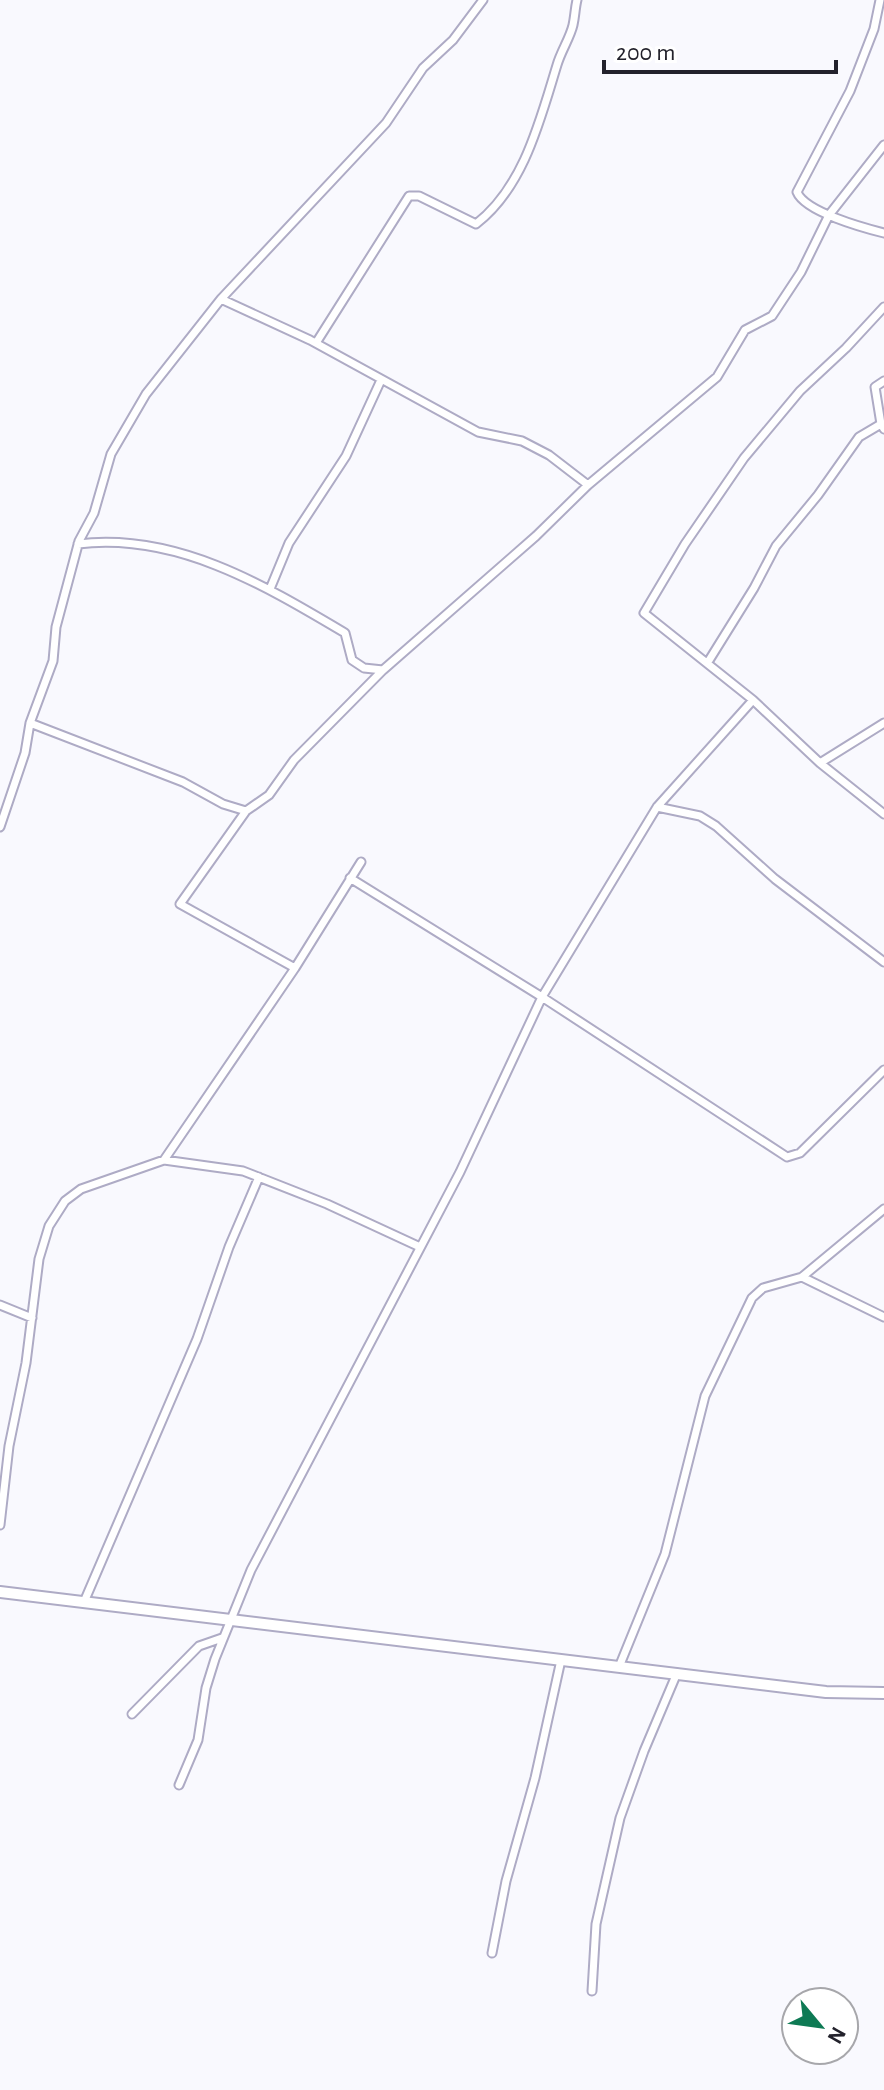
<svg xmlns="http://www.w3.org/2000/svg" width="884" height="2090" font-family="'Alegreya Sans',sans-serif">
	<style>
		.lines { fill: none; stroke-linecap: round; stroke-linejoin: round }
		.street-casing { stroke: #aeabc5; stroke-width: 11 }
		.secondary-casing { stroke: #aeabc5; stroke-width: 14 }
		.street { stroke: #fff; stroke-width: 7 }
		.secondary { stroke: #fff; stroke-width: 10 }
	</style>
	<rect width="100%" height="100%" fill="#f9f9fe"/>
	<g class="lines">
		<defs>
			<path id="street" d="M 880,0 L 874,29 L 850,91 L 797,192 C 805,212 864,228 884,233
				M 221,299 L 310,340 L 478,432 L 522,441 L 549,455 L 588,485
				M 316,343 L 409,196 L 419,196 L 476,224 C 524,187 540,120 557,65 C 561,51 570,38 573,25 C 575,16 575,8 577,0
				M 881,424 L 875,387 L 884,381
				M 78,544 C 176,532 264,585 345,633 L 352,660 L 364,668 L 383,670
				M 270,589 L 289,543 L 346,456 L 381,380
				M 708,662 L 754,588 L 776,546 L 818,495 L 859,437 L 881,424 L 884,429
				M 753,700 L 644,613 L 685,544 L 744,458 L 800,391 L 846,348 L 884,307
				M 30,723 L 183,782 L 223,804 L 246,811 L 269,795 L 294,760 L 383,670 L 536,536 L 588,485 L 717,377 L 745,330 L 772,316 L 801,272 L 829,215 L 884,145
				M 820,763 L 884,723
				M 657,807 L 700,816 L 716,826 L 775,879 L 884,962
				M 246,811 L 180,904 L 295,968
				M 0,827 L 25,753 L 30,723 L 53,661 L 56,627 L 79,541 L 94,513 L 111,454 L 146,394 L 221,299 L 386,123 L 423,68 L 453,40 L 483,0
				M 350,878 L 542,997 L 657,807 L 753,700 L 820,763 L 884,814
				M 164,1160 L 295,968 L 361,862
				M 802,1277 L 884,1317
				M 0,1305 L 32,1318
				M 0,1525 L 9,1446 L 26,1363 L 39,1259 L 49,1226 L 65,1201 L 81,1189 L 164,1160 L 243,1171 L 327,1204 L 420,1247
				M 84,1602 L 197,1339 L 229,1247 L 259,1177
				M 619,1667 L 665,1554 L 705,1396 L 752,1298 L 763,1288 L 802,1277 L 884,1209
				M 132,1714 L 199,1646 L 222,1638
				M 179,1785 L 198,1740 L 206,1688 L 215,1659 L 251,1570 L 460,1172 L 542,997 L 787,1157 L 800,1153 L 884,1070
				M 492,1953 L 506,1881 L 535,1778 L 561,1660
				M 592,1991 L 596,1924 L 620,1818 L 644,1751 L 677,1673"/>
			<path id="secondary" d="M 0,1592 L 826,1692 L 884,1693"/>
		</defs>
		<use href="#street" class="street-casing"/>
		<use href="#secondary" class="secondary-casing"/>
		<use href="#street" class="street"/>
		<use href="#secondary" class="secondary"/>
	</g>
	<g transform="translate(820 2026) rotate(119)"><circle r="38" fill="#ffffff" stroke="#a7a7ab" stroke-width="2"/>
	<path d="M0-6L14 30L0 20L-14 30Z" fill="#0e7a54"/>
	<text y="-12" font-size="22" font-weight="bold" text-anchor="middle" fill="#23222c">N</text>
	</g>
	<path d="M604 60v12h232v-12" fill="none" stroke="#23222c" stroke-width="4"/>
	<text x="616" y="60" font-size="24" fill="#23222c" stroke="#ffffff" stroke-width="6" paint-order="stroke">200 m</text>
</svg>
